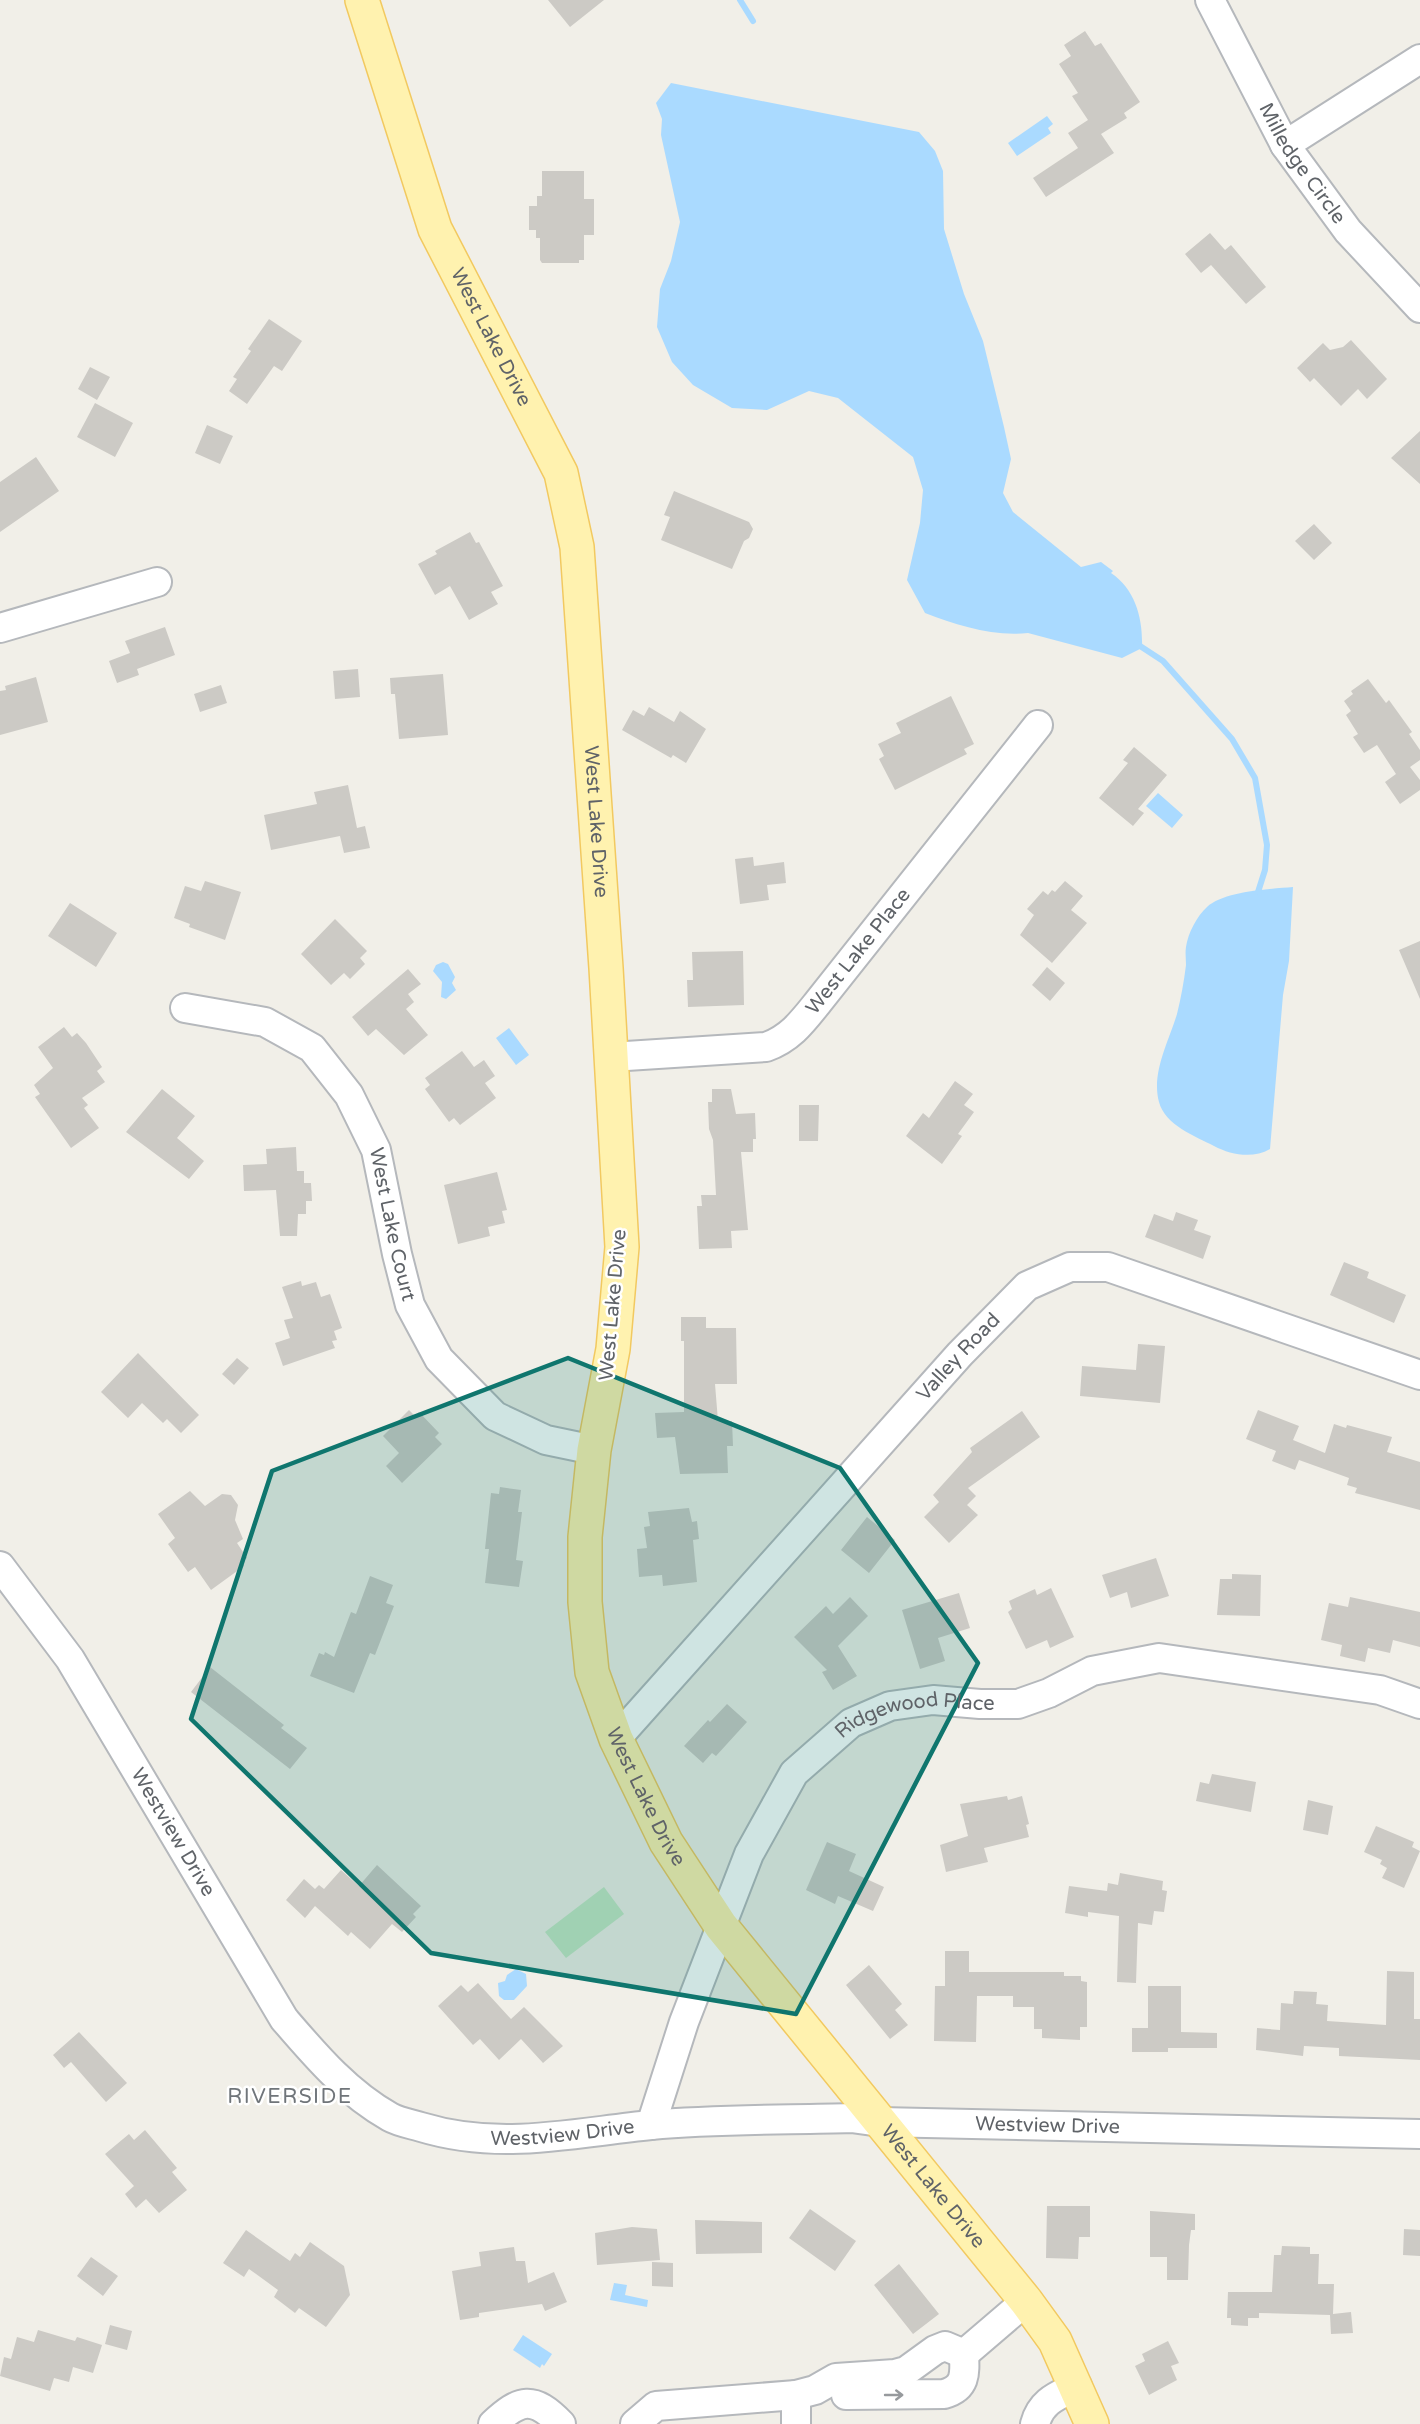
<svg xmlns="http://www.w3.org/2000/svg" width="1420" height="2424" font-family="'Varela Round',sans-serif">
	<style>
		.green { fill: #c5e8c5 }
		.water { fill: #aadaff }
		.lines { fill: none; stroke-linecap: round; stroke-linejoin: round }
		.stream { stroke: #aadaff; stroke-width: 6 }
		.building { fill: #cccac5 }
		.minor-casing { stroke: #b5b8bc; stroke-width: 32 }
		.major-casing { stroke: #f2c960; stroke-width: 36 }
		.minor { stroke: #fff; stroke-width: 28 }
		.major { stroke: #fff2af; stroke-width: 33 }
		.oneway { stroke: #979a9d }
		.marked { fill: #0f766e; fill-opacity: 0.2; stroke: #0f766e; stroke-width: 4.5; stroke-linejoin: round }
		.labels { text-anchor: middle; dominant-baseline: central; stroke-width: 5; stroke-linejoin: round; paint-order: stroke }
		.street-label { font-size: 20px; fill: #5f6368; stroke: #fff }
		.neighbourhood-label { font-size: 21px; letter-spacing: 1.5px; fill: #70757a; stroke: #fff }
	</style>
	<rect width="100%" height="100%" fill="#f1efe8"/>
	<path class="green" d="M 604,1887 L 624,1914 L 566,1958 L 545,1932 Z"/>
	<path class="water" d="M 671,83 L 919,132 L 935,151 L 943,171 L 944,229 L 964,294 L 983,341 L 1004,427 L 1011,459 L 1003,493 L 1013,512 L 1081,567 L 1101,562 L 1113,571 L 1111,573 C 1136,590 1143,619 1142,648 L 1122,658 L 1028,633 C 993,637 957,625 925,613 L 907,580 L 920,523 L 923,490 L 913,457 L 838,398 L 809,391 L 767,410 L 732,408 L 693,385 L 672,362 L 657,327 L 660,289 L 671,261 L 680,222 L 661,135 L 662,119 L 656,103 Z
		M 1047,116 L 1053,124 L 1048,128 L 1051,133 L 1017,156 L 1008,143 Z
		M 1158,793 L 1183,815 L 1172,828 L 1146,806 Z
		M 1293,887 L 1289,961 L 1283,995 L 1270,1149 C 1253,1159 1231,1155 1214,1146 C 1195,1136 1165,1125 1159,1102 C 1151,1073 1169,1041 1177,1014 C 1181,998 1184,981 1186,965 C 1186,959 1185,953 1186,947 C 1188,933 1197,916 1207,907 C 1224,891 1270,889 1293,887 Z
		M 443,962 L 448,964 L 455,977 L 452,983 L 456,990 L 446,999 L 441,997 L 442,982 L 433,971 L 436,965 Z
		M 509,1028 L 529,1055 L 516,1065 L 496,1038 Z
		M 516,1969 L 526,1974 L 527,1986 L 514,2000 L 504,2000 L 499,1996 L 498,1983 L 505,1981 L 507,1975 Z
		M 614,2283 L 627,2285 L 625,2295 L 648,2300 L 647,2307 L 610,2300 Z
		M 523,2335 L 552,2354 L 544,2366 L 542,2364 L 540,2368 L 513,2350 Z"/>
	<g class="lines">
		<path class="stream" d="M 740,0 L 753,21
			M 1137,644 L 1163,661 L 1232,739 L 1255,778 L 1267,845 L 1265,870 L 1258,892"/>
	</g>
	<path class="building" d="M 548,0 L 604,0 L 570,27 Z
		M 1085,31 L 1095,46 L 1101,43 L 1140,102 L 1124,113 L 1127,118 L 1101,134 L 1114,153 L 1046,197 L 1033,178 L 1078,148 L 1068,133 L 1088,120 L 1072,96 L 1078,93 L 1059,64 L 1071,56 L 1064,45 Z
		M 542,171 L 584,171 L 584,199 L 594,199 L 594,235 L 584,235 L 584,260 L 579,260 L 579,263 L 542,263 L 540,260 L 540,238 L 536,238 L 536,230 L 529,230 L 529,206 L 537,206 L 537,196 L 542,196 Z
		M 1210,233 L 1225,250 L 1231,245 L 1266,287 L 1246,304 L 1211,265 L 1201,273 L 1185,254 Z
		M 269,319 L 302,341 L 282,371 L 274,366 L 247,404 L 229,391 L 237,379 L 233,377 L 251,351 L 248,349 Z
		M 1351,340 L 1387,379 L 1367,399 L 1358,389 L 1341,406 L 1314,378 L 1310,382 L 1297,368 L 1323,343 L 1330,350 L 1343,347 Z
		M 90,367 L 110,377 L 97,400 L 78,389 Z
		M 95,403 L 133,423 L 115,457 L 77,437 Z
		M 207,425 L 233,436 L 220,464 L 195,453 Z
		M 1420,431 L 1420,484 L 1391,458 Z
		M 36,457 L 59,491 L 0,532 L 0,482 Z
		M 674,491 L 749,522 L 753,529 L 749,538 L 744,541 L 732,569 L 661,540 L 670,517 L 664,515 Z
		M 1314,524 L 1332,543 L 1314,560 L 1295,541 Z
		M 470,532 L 476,543 L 479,542 L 503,586 L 491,592 L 498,604 L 469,620 L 450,586 L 435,595 L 418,564 L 437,554 L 435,551 Z
		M 165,627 L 175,655 L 137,669 L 139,675 L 117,683 L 109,661 L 130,653 L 125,641 Z
		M 358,669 L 360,697 L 335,699 L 333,671 Z
		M 443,674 L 448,735 L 399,739 L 395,694 L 391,694 L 390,678 Z
		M 36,677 L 48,722 L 0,735 L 0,691 L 6,690 L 5,686 Z
		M 1368,679 L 1386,703 L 1389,700 L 1412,732 L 1409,734 L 1420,750 L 1420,760 L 1410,767 L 1420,780 L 1420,790 L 1400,804 L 1385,782 L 1396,774 L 1377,745 L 1364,753 L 1353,737 L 1358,734 L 1346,715 L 1351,711 L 1344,701 L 1353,694 L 1351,691 Z
		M 221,685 L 227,703 L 200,712 L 194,694 Z
		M 951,696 L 974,744 L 964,749 L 967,754 L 895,790 L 879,759 L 884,756 L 878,744 L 901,733 L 896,723 Z
		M 649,707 L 674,722 L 680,711 L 706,729 L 686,763 L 673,755 L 671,758 L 622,730 L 633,710 L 644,716 Z
		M 1134,747 L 1167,775 L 1138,809 L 1144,813 L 1133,826 L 1099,798 L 1128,763 L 1123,760 Z
		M 348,785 L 357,828 L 365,826 L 370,848 L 344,853 L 340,836 L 271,850 L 264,815 L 317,804 L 314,792 Z
		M 753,857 L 754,866 L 784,862 L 786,883 L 767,885 L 769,900 L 740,904 L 735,859 Z
		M 205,881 L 241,892 L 225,940 L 189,927 L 190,924 L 174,918 L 185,886 L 201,891 Z
		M 1065,881 L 1083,896 L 1071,910 L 1087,923 L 1052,963 L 1020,935 L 1034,915 L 1027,909 L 1043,891 L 1048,895 L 1052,890 L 1055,892 Z
		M 70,903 L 117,933 L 96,967 L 48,936 Z
		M 335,919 L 367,951 L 360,958 L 365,964 L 350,979 L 344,973 L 331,985 L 301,954 Z
		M 1420,941 L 1420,999 L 1399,950 Z
		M 743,951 L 744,1005 L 688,1007 L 687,980 L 693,980 L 692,952 Z
		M 1047,967 L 1065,983 L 1050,1001 L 1032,985 Z
		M 408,969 L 421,984 L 408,994 L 414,1002 L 406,1009 L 428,1035 L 404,1055 L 376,1029 L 368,1036 L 352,1017 Z
		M 64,1027 L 72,1037 L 77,1033 L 86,1043 L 102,1067 L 97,1071 L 105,1082 L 82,1098 L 88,1105 L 84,1108 L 99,1128 L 71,1148 L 35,1097 L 40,1094 L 34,1085 L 53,1068 L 38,1047 Z
		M 462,1051 L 474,1067 L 484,1060 L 495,1076 L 485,1083 L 496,1098 L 460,1125 L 454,1118 L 449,1122 L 425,1089 L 430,1085 L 425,1078 Z
		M 955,1081 L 973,1094 L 964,1105 L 974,1112 L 958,1134 L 962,1136 L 942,1164 L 906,1136 L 923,1113 L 929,1118 Z
		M 162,1089 L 195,1116 L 177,1138 L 204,1161 L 189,1179 L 126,1132 Z
		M 712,1089 L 731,1089 L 736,1114 L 755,1113 L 756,1139 L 753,1139 L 753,1152 L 741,1152 L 748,1230 L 731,1231 L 732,1248 L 699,1249 L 697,1206 L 702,1206 L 701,1195 L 716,1195 L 713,1140 L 709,1129 L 708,1102 L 712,1102 Z
		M 799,1105 L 819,1105 L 818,1141 L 799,1141 Z
		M 296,1147 L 297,1171 L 304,1171 L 304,1183 L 311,1183 L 312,1201 L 306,1201 L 306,1214 L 298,1214 L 297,1236 L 280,1236 L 276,1190 L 244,1191 L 243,1165 L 267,1164 L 266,1149 Z
		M 497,1172 L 507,1210 L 502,1211 L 505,1223 L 488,1227 L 490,1236 L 458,1244 L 444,1185 Z
		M 1176,1212 L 1198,1220 L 1194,1230 L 1211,1236 L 1203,1259 L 1145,1237 L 1154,1214 L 1173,1221 Z
		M 1344,1262 L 1369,1272 L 1367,1278 L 1406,1295 L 1394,1323 L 1330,1295 Z
		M 301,1281 L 302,1286 L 316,1282 L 321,1297 L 330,1294 L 342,1328 L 334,1331 L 337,1340 L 332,1341 L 335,1348 L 283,1366 L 275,1343 L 290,1338 L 284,1320 L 293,1318 L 282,1287 Z
		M 681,1317 L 706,1317 L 706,1328 L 736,1328 L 737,1384 L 715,1384 L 718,1421 L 732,1421 L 733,1446 L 727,1446 L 728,1473 L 680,1474 L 675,1437 L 657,1438 L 655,1413 L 684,1412 L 684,1341 L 681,1341 Z
		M 1138,1344 L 1165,1346 L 1160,1403 L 1080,1396 L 1082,1366 L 1136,1370 Z
		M 138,1353 L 199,1415 L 181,1433 L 167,1419 L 163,1423 L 142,1403 L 128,1418 L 101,1392 Z
		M 237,1358 L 249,1368 L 234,1385 L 222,1374 Z
		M 409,1410 L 415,1416 L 419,1412 L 439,1433 L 435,1437 L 442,1444 L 402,1483 L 386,1466 L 399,1453 L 383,1436 Z
		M 1258,1410 L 1299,1426 L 1293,1440 L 1325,1453 L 1334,1424 L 1346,1428 L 1347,1425 L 1392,1437 L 1387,1452 L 1420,1462 L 1420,1510 L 1355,1493 L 1357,1488 L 1347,1485 L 1349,1478 L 1299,1460 L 1295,1470 L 1272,1461 L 1276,1451 L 1246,1439 Z
		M 1022,1411 L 1040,1437 L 968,1488 L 976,1496 L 967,1505 L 978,1515 L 949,1543 L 924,1517 L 939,1502 L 933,1495 L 972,1452 L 970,1448 Z
		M 500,1487 L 521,1490 L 518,1512 L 522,1512 L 516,1560 L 523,1561 L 519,1587 L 485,1583 L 489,1549 L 485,1549 L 491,1493 L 499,1494 Z
		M 190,1491 L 205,1506 L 222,1494 L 231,1495 L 238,1505 L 235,1520 L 243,1539 L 237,1543 L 247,1558 L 241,1561 L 244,1566 L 211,1590 L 195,1567 L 188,1572 L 168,1544 L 175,1538 L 158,1514 Z
		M 689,1508 L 692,1522 L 697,1521 L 699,1539 L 693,1540 L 697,1582 L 663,1586 L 662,1575 L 639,1577 L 637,1549 L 647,1548 L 644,1527 L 650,1526 L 648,1512 Z
		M 867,1517 L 895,1540 L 869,1573 L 841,1550 Z
		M 1156,1558 L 1169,1596 L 1131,1608 L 1127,1592 L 1110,1598 L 1102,1575 Z
		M 1232,1574 L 1261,1575 L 1260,1616 L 1217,1615 L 1220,1579 L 1232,1579 Z
		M 370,1576 L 393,1585 L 386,1603 L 394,1606 L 375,1655 L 370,1653 L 354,1693 L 310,1676 L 319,1653 L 324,1655 L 325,1652 L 334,1657 L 351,1612 L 356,1614 Z
		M 1051,1588 L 1074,1637 L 1050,1648 L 1047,1640 L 1026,1649 L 1008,1612 L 1012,1609 L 1009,1601 L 1035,1589 L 1037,1595 Z
		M 959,1593 L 970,1628 L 938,1638 L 945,1661 L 920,1669 L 902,1610 Z
		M 850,1597 L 868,1616 L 838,1646 L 857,1676 L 833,1690 L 822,1672 L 827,1670 L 794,1637 L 826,1606 L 833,1614 Z
		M 1350,1597 L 1420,1612 L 1420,1647 L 1393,1640 L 1390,1653 L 1368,1648 L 1365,1662 L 1340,1656 L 1342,1645 L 1321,1640 L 1329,1603 L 1348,1607 Z
		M 210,1667 L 284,1725 L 281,1728 L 307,1748 L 290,1769 L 191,1692 Z
		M 727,1704 L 747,1722 L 716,1756 L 712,1753 L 703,1763 L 684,1746 L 708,1720 L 710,1722 Z
		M 1212,1774 L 1256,1782 L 1251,1812 L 1196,1801 L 1200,1782 L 1209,1784 Z
		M 1007,1796 L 1008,1800 L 1022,1796 L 1029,1824 L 1026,1825 L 1029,1837 L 984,1848 L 988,1862 L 946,1872 L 940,1845 L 968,1836 L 960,1804 Z
		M 1308,1800 L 1333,1806 L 1328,1835 L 1303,1830 Z
		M 1376,1826 L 1414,1842 L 1412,1847 L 1420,1851 L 1404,1888 L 1382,1878 L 1387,1868 L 1380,1864 L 1382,1860 L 1364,1852 Z
		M 827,1842 L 856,1854 L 849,1871 L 884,1887 L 873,1911 L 838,1896 L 835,1904 L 806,1890 Z
		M 377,1865 L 421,1906 L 413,1914 L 416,1917 L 402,1932 L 392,1924 L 370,1949 L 351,1932 L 348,1936 L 315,1906 L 305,1918 L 286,1900 L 304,1879 L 315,1889 L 319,1885 L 324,1889 L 341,1870 L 359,1886 Z
		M 1120,1873 L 1163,1881 L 1162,1890 L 1167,1891 L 1164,1912 L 1154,1911 L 1152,1925 L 1138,1923 L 1136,1983 L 1117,1982 L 1119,1916 L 1088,1912 L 1088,1917 L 1065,1913 L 1069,1886 L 1107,1891 L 1108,1883 L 1118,1885 Z
		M 945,1951 L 969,1951 L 969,1972 L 1064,1972 L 1064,1976 L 1081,1976 L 1081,1981 L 1087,1982 L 1087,2027 L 1080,2027 L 1080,2040 L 1042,2038 L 1042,2029 L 1034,2029 L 1034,2007 L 1013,2007 L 1013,1996 L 977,1996 L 976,2042 L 934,2041 L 935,1986 L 945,1986 Z
		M 869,1965 L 902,2004 L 895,2010 L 908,2025 L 890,2039 L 846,1985 Z
		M 1387,1971 L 1414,1972 L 1414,2019 L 1420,2019 L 1420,2060 L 1339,2056 L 1339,2048 L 1304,2046 L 1303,2056 L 1256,2050 L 1257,2028 L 1280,2030 L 1281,2003 L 1293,2004 L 1294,1991 L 1317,1992 L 1316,2004 L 1328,2005 L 1327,2021 L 1386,2025 Z
		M 478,1983 L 511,2019 L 524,2007 L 563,2046 L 543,2063 L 521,2039 L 499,2060 L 480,2039 L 473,2045 L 438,2006 L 461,1985 L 468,1992 Z
		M 1148,1986 L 1181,1986 L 1181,2032 L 1217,2033 L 1217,2048 L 1168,2048 L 1168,2052 L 1132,2052 L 1132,2028 L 1148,2028 Z
		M 79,2032 L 127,2083 L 106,2102 L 71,2062 L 64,2068 L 53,2055 Z
		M 145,2130 L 177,2168 L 172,2172 L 187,2190 L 159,2213 L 146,2199 L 136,2208 L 125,2194 L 134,2186 L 105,2154 L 129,2134 L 134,2140 Z
		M 1047,2206 L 1090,2206 L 1090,2237 L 1079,2237 L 1078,2259 L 1046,2258 Z
		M 810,2209 L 856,2241 L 835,2271 L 789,2238 Z
		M 1150,2211 L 1195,2214 L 1195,2230 L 1191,2230 L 1189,2245 L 1188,2280 L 1167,2280 L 1167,2257 L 1150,2257 Z
		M 695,2220 L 762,2222 L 762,2253 L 696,2254 Z
		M 632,2227 L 657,2229 L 660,2260 L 597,2265 L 595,2233 Z
		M 1404,2229 L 1420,2230 L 1420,2256 L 1403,2255 Z
		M 246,2230 L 290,2261 L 295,2253 L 300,2257 L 310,2242 L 344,2266 L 350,2295 L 326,2327 L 299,2308 L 295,2313 L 274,2297 L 278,2290 L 249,2269 L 244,2277 L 223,2263 Z
		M 1282,2246 L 1310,2247 L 1310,2254 L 1319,2254 L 1318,2284 L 1334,2284 L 1333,2314 L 1351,2312 L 1353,2333 L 1331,2334 L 1330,2315 L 1259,2313 L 1259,2318 L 1248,2318 L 1248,2326 L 1231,2325 L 1231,2318 L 1227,2318 L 1228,2292 L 1272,2292 L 1274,2255 L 1281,2255 Z
		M 514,2247 L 516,2261 L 525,2261 L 528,2283 L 554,2272 L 567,2302 L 545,2311 L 542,2304 L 479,2313 L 479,2317 L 460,2320 L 452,2271 L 481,2266 L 479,2252 Z
		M 91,2257 L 118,2276 L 103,2296 L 77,2276 Z
		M 652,2262 L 673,2263 L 673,2287 L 652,2286 Z
		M 899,2264 L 939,2314 L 913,2334 L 874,2285 Z
		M 110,2325 L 132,2331 L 127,2350 L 105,2344 Z
		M 38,2330 L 75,2341 L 77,2337 L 102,2345 L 93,2373 L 73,2367 L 69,2382 L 54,2378 L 50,2391 L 0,2376 L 4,2357 L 11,2359 L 17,2337 L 34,2342 Z
		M 1168,2341 L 1179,2363 L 1171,2366 L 1177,2380 L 1149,2395 L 1135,2366 L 1145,2361 L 1142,2354 Z"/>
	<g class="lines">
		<defs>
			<g id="minor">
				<path id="s1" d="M 1210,0 L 1285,145 L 1348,231 L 1420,308"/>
				<path d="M 1285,145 L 1420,59"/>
				<path d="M 0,628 L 157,582"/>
				<path id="s2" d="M 185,1008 L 265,1022 L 312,1048 L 349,1095 L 376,1150 L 397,1254 L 410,1305 L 439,1359 L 495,1416 L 546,1440 L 594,1450"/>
				<path id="s3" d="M 611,1057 L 766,1047 C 791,1038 803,1021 819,1001 L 1038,725"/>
				<path id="s4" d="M 0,1566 L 70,1659 L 284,2019 C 315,2055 347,2093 390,2117 C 399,2122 411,2124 421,2127 C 500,2151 571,2133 651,2125 C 717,2119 785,2120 851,2118 L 880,2122 L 1420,2134"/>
				<path id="s5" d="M 616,1739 L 960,1354 L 1027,1286 L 1070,1267 L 1108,1267 L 1420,1375"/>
				<path id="s6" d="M 651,2125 L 684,2022 L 749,1854 L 794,1773 L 851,1723 L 890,1706 L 933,1700 L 980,1704 L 1018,1704 L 1049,1693 L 1092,1671 L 1159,1658 L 1380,1690 L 1420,1704"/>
				<path d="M 964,2354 L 1026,2301"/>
				<path d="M 846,2395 L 944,2394 C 966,2388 965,2374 964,2354"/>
				<path d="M 493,2424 C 520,2399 533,2395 561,2424"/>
				<path d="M 635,2424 L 656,2406 L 796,2395 L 815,2390 L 836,2378 L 895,2374 L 906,2371 L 935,2350 L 945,2346 L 964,2354"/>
				<path d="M 796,2424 L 796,2395"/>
				<path d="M 1035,2424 C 1041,2401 1057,2396 1077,2386"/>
			</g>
			<g id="major">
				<path id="s7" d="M 362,0 L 435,229 L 561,473 L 577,547 L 606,968 L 622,1247 L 613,1349 L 594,1450 L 585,1537 L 585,1602 L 592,1672 L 616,1739 L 666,1842 L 721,1926 L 1026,2301 L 1055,2341 L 1092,2424"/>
			</g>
		</defs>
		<use href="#minor" class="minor-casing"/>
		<use href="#major" class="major-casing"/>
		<use href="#minor" class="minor"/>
		<use href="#major" class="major"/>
	</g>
	<defs><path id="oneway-shaft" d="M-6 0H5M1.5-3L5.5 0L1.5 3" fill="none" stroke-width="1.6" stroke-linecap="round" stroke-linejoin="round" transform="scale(1.5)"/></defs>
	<use class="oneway" href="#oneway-shaft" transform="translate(894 2395)"/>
	<path class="marked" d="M 568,1358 L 840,1468 L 978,1663 L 796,2014 L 431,1953 L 191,1719 L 272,1471 Z"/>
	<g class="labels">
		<g class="street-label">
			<text stroke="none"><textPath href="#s1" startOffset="188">Milledge Circle</textPath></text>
			<text stroke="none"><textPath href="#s7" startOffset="362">West Lake Drive</textPath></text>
			<text stroke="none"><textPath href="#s7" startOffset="866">West Lake Drive</textPath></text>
			<text stroke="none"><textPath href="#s3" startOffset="290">West Lake Place</textPath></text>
			<text stroke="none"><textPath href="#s2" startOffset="332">West Lake Court</textPath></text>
			<text transform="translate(613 1305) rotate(-85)">West Lake Drive</text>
			<text stroke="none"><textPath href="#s5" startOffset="513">Valley Road</textPath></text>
			<text stroke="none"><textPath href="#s6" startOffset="522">Ridgewood Place</textPath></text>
			<text stroke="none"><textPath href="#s7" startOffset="1856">West Lake Drive</textPath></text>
			<text stroke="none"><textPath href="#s4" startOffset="318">Westview Drive</textPath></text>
			<text stroke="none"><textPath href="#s4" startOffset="1342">Westview Drive</textPath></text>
			<text stroke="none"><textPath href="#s4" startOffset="856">Westview Drive</textPath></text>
			<text stroke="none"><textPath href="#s7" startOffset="2342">West Lake Drive</textPath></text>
		</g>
		<g class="neighbourhood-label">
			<text x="290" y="2096">RIVERSIDE</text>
		</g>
	</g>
</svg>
